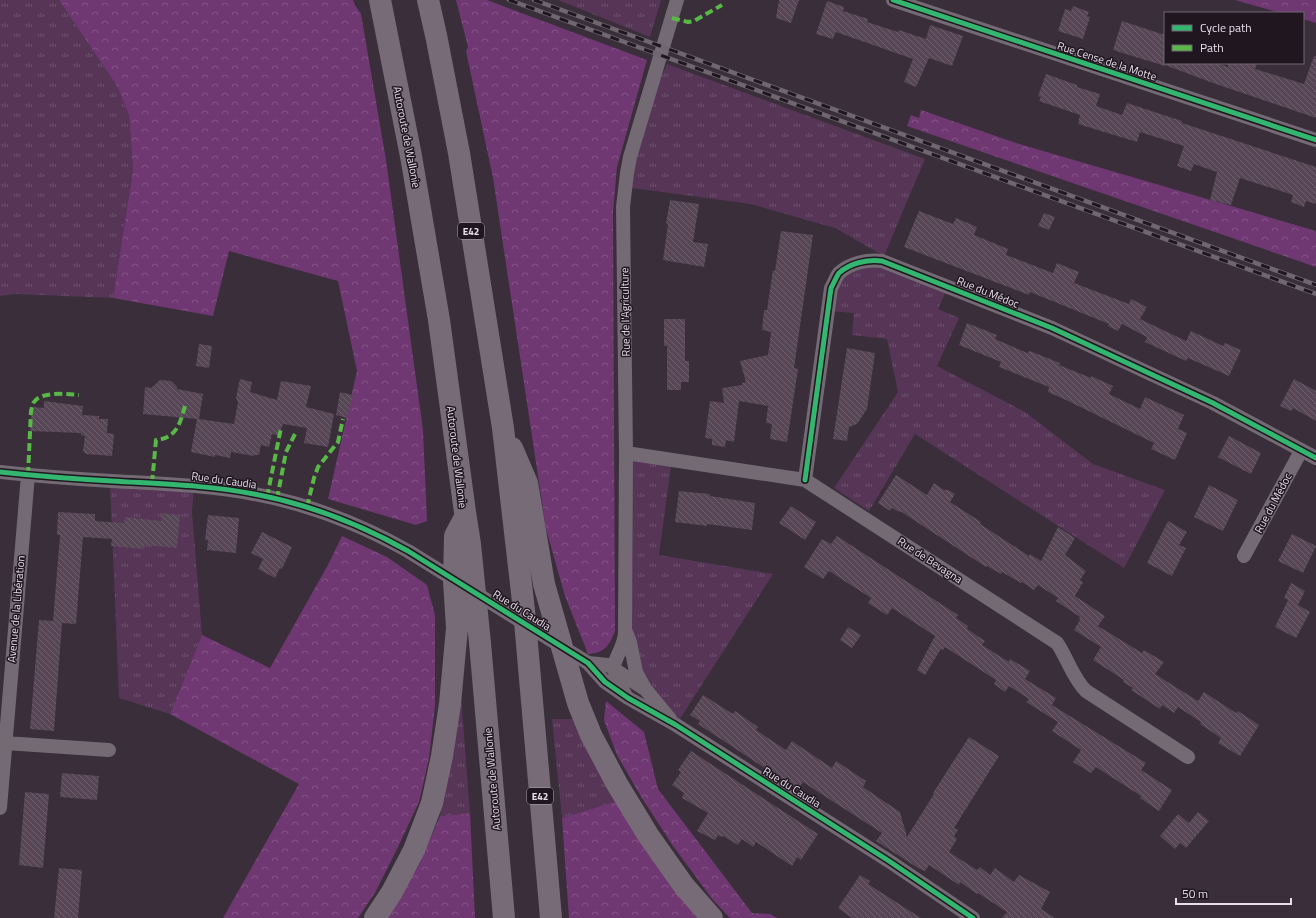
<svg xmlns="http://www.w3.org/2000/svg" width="1316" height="918" font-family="'Titillium Web',sans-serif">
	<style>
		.grass { fill: url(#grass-tufts) }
		.forest { fill: url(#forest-crowns) }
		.building { fill: url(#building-back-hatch) }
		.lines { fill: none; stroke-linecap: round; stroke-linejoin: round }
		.minor { stroke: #736a73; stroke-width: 14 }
		.motorway { stroke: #786b78; stroke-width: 22 }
		.rail-casing { stroke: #6f666f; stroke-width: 4.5 }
		.rail { stroke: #1f161f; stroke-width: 3; stroke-dasharray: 9; stroke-linecap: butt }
		.quiet { stroke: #58b947; stroke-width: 4; stroke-dasharray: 8 4; stroke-linecap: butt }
		.cycleway-casing { stroke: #1f161f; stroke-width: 8 }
		.cycleway { stroke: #33b770; stroke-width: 5 }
		.labels { text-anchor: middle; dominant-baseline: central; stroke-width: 3; stroke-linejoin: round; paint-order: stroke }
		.shield { fill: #1f161f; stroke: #ada2ad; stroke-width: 1 }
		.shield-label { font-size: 10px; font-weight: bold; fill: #eadeea }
		.street-label { font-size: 11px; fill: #eadeea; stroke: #1f161f }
	</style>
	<defs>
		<pattern id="grass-tufts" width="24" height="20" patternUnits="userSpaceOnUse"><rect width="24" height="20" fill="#563557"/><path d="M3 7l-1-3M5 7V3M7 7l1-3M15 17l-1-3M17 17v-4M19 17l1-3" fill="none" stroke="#6e526f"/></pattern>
		<pattern id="forest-crowns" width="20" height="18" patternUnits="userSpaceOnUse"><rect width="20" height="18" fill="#6f3872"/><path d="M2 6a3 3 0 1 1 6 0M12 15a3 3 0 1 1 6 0" fill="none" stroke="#845486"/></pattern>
		<pattern id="building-back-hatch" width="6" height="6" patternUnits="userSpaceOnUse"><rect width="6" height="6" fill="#564656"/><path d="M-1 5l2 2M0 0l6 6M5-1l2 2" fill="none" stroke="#6e606e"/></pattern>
	</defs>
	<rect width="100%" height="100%" fill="#392e39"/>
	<path class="grass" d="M 0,0 L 59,0 L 117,86 L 129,115 L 133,170 L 113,298 L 15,294 L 0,296 Z
		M 558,0 L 661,0 L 650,37 Z
		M 667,64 L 925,159 L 884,256 L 835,228 L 751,204 L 625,187 L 641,121 Z
		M 865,261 L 948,287 L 938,309 L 959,318 L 937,366 L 1025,412 L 1093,464 L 1165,490 L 1124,568 L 915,434 L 869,511 L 834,488 L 898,392 L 887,339 L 852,335 L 854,313 L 828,311 L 831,288 Z
		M 626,453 L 672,459 L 659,555 L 773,574 L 676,725 L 661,708 L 631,653 Z
		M 110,481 L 194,486 L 192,512 L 202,635 L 170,714 L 119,698 Z
		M 460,683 L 470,813 L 440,816 Z
		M 552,719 L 576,719 L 617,801 L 562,818 Z"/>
	<path class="forest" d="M 59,0 L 353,0 L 355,5 L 361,14 L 386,160 L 423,430 L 427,521 L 416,525 L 328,499 L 357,371 L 338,281 L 229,251 L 213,316 L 113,298 L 133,170 L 129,115 L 117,86 Z
		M 456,0 L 487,0 L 647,60 L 617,167 L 613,212 L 615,631 C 609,646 605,653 588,654 L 565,596 L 546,529 L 493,178 L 466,51 L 468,47 Z
		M 1235,0 L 1316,0 L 1316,23 L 1303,19 L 1303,13 L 1281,13 Z
		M 921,110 L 1016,143 L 1316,231 L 1316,267 L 907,126 L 911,115 L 919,118 Z
		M 342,536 L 387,557 L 427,585 L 435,615 L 435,706 L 429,758 L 419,802 L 398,847 L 376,891 L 358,918 L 223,918 L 299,784 L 170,714 L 202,635 L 270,668 L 329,563 Z
		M 606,701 L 644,732 L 658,789 L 752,913 L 770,914 L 777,918 L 730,918 L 713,900 L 673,846 L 640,795 L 617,755 L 604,720 Z
		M 617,801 L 700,918 L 569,918 L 562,818 Z
		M 470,813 L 475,918 L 387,918 L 419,865 L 440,816 Z"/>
	<path class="building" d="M 779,0 L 799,0 L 791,23 L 776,18 Z
		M 827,1 L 844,7 L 843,11 L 868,19 L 867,22 L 898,32 L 899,30 L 926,39 L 930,25 L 963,36 L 952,66 L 929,58 L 916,87 L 904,82 L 913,59 L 836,32 L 833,39 L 816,34 Z
		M 1073,6 L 1089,12 L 1087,16 L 1090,17 L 1083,39 L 1058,31 L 1065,9 L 1071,11 Z
		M 1122,21 L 1165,35 L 1165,63 L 1217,63 L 1228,67 L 1228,63 L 1257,63 L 1255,69 L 1304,84 L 1314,56 L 1316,56 L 1316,118 L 1213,83 L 1165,65 L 1165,66 L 1113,50 Z
		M 1046,74 L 1077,85 L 1077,87 L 1100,94 L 1096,106 L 1122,115 L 1127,103 L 1182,121 L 1182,123 L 1316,167 L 1316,204 L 1306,201 L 1304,207 L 1291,202 L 1293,195 L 1240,178 L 1231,205 L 1210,200 L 1217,172 L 1194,164 L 1191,171 L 1177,166 L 1184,146 L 1140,132 L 1137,142 L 1078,124 L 1080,115 L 1039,101 L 1041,97 L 1038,96 Z
		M 670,200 L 699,204 L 693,242 L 708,244 L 704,267 L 663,260 L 668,224 L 666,223 Z
		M 919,211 L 953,224 L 956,218 L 977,227 L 974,235 L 1008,249 L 1006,255 L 1053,273 L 1057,263 L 1079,272 L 1074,283 L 1129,304 L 1131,299 L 1147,307 L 1140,319 L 1186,341 L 1191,331 L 1223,346 L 1225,343 L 1241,350 L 1229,376 L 1188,358 L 1186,361 L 1145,342 L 1147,337 L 1122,324 L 1118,331 L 1108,326 L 1109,324 L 1030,292 L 1029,295 L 904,247 Z
		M 1044,213 L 1055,217 L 1049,230 L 1038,226 Z
		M 781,231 L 813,235 L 794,368 L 798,369 L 787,442 L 770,439 L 772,424 L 766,423 L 768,406 L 739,401 L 734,442 L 726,440 L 725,447 L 712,445 L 712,439 L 705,438 L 710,401 L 724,403 L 722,388 L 742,385 L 742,383 L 746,382 L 740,361 L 768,355 L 771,332 L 762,330 L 764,310 L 767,310 L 773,270 L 775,271 Z
		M 664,319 L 685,319 L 685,361 L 689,361 L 689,382 L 681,382 L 681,390 L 667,390 L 667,346 L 664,346 Z
		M 967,323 L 997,335 L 995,339 L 1009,345 L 1027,353 L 1030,351 L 1060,363 L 1059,365 L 1091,378 L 1091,376 L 1113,386 L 1109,394 L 1140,409 L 1145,397 L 1184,415 L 1178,429 L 1187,433 L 1175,460 L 1151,449 L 1154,443 L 1066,400 L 1048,392 L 1049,387 L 999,367 L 1001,362 L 959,345 Z
		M 199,344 L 212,346 L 209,368 L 196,366 Z
		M 847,348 L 875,353 L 867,409 L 857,424 L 849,427 L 847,441 L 833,439 Z
		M 240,379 L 252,382 L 250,392 L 277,400 L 281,381 L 311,386 L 306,407 L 334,414 L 328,447 L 304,443 L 307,428 L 283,424 L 279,436 L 272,434 L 269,447 L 261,445 L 259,455 L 254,455 L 254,456 L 231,452 L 230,458 L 215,455 L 215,457 L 191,452 L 197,419 L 143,414 L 145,387 L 151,388 L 160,380 L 171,381 L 177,387 L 177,389 L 203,394 L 199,419 L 234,424 L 238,402 L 236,398 Z
		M 1294,379 L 1316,391 L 1316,421 L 1293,408 L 1291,411 L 1280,406 Z
		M 340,392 L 353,395 L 347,418 L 336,415 Z
		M 44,401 L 83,406 L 82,415 L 99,416 L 99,419 L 108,419 L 107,433 L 114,434 L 112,456 L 86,454 L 83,451 L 85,436 L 81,435 L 81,433 L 30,431 L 32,407 L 44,408 Z
		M 1229,436 L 1261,453 L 1251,474 L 1218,457 Z
		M 896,475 L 927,495 L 934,483 L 944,490 L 948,490 L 955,494 L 950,502 L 981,522 L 980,524 L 1029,556 L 1030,554 L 1041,561 L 1058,527 L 1075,538 L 1065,555 L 1086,571 L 1080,580 L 1083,582 L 1075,596 L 1105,616 L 1098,626 L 1142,653 L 1144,650 L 1164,662 L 1155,674 L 1198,701 L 1204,692 L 1236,713 L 1238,711 L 1259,725 L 1240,756 L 1218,743 L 1221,738 L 1200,724 L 1201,722 L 1178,707 L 1174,713 L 1162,705 L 1160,709 L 1131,690 L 1133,688 L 1123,682 L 1124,680 L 1093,660 L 1101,647 L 1074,630 L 1080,620 L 1079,619 L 1080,617 L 1056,601 L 1058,598 L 1038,585 L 1034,590 L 1022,582 L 1021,583 L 1002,572 L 1001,574 L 987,566 L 986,567 L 900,511 L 899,512 L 892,508 L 890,511 L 878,503 Z
		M 1209,485 L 1238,500 L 1223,531 L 1194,517 Z
		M 679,491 L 710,494 L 710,496 L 755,503 L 752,530 L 707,524 L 707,526 L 675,522 Z
		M 791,506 L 816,522 L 805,540 L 779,523 Z
		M 58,512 L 95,514 L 95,521 L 124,523 L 125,517 L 161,521 L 162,513 L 180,515 L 177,548 L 145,545 L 144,549 L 111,546 L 112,539 L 83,537 L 76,624 L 62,623 L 54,731 L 30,729 L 39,620 L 53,621 L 60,535 L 57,535 Z
		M 208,515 L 239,518 L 236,553 L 207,550 L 208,540 L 205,540 Z
		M 1168,521 L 1187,532 L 1179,545 L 1186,548 L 1172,576 L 1147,563 Z
		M 262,532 L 292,547 L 282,569 L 280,568 L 275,578 L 258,569 L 263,559 L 251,553 Z
		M 1292,534 L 1316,546 L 1303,573 L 1278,561 Z
		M 837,536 L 958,615 L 956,618 L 968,626 L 967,629 L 985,641 L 982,645 L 1009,662 L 1010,659 L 1030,671 L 1025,679 L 1056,698 L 1052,705 L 1146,763 L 1141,770 L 1172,790 L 1159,811 L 1140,798 L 1141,796 L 1096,767 L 1091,773 L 1073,762 L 1081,750 L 1052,731 L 1058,722 L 1026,702 L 1029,699 L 1009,686 L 1005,692 L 994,684 L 996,680 L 945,647 L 943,650 L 941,649 L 925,675 L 917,670 L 935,636 L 892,608 L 887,615 L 868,603 L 871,598 L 829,571 L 823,579 L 804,567 L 822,539 L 831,544 Z
		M 1291,583 L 1305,591 L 1298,605 L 1310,612 L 1296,638 L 1275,627 L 1288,600 L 1284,598 Z
		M 848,627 L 861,635 L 852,648 L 840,640 Z
		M 703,695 L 733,714 L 735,711 L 758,727 L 756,730 L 786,750 L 792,741 L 832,768 L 836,761 L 866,781 L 863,787 L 900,812 L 907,837 L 934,794 L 933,793 L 969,737 L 977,742 L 999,756 L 954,828 L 958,830 L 954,836 L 957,839 L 949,852 L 977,870 L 980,867 L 990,875 L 995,868 L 1014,882 L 1019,875 L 1050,892 L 1041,909 L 1055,918 L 1002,918 L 1007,912 L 978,893 L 977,894 L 960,882 L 959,885 L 929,865 L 925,871 L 918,868 L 876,841 L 882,833 L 829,799 L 803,782 L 798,790 L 698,724 L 700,721 L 690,715 Z
		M 691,751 L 818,834 L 801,860 L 797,857 L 792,866 L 756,842 L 753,847 L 742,839 L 738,845 L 723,836 L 722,837 L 718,835 L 715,840 L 697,831 L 708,813 L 682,798 L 684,793 L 672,785 L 681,772 L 678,770 Z
		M 62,773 L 99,776 L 97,800 L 60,797 Z
		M 25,792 L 49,794 L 43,868 L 19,865 Z
		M 1198,812 L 1209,821 L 1186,848 L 1180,843 L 1175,849 L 1160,836 L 1178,814 L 1189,823 Z
		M 59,868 L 82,870 L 78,918 L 54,918 Z
		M 860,875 L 870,881 L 868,884 L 921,918 L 852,918 L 838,908 Z"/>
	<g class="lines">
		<path class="minor" d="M 893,0 L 1316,140
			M 626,453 L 805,480 L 1057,643 C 1068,659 1072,677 1086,691 L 1188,757
			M 0,472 C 37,476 75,479 112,481 C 160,484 207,485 254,494 C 308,504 360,524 408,551 L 588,663 L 605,682 L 628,698 L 676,725 L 889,861 L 973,918
			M 805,480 L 831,288 C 834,283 836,277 839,273 C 850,263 868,259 882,261 L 1052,328 L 1213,403 L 1316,458
			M 1244,556 L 1301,451
			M 626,632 L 630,642 L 636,672 L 644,687
			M 588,663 L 608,665 L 646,690 L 670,719
			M 625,694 C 619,685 612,673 615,662 C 619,651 625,643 625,632 L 626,453 L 623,207 L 627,173 L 630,157 L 677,0
			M 5,743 L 109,750
			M 0,808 L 28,475"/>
		<path class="motorway" d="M 380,0 L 411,156 L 439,320 L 465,512 L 470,544 L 480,643 L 504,918
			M 428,0 L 436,35 L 459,153 L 503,428 L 524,610 L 551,918
			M 512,448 L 527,483 L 544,584 L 578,703 L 591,735 L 617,784 L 648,835 L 684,886 L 712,918
			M 375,918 L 392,892 L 414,850 L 432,803 L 442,756 L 450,704 L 457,628 L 454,581 L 455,536 L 465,517"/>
		<defs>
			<path id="rail" d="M 509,0 L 1316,294
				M 534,0 L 1316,285"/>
		</defs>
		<use href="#rail" class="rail-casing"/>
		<use href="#rail" class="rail"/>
		<path class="quiet" d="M 672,18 L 688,22 L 694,21 L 722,5
			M 28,475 L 31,411 C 32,408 32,405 34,402 C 41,391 68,394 79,395
			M 152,483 L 156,440 C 177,438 180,423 185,406
			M 267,497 L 281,428
			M 277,499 L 286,452 L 295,434
			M 307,507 L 314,478 L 318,467 L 338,442 L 343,419"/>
		<defs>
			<path id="cycleway" d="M 893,0 L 1316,140
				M 0,472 C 37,476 75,479 112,481 C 160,484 207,485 254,494 C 308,504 360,524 408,551 L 588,663 L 605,682 L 628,698 L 676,725 L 889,861 L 973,918
				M 805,480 L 831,288 C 834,283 836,277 839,273 C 850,263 868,259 882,261 L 1052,328 L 1213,403 L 1316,458"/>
		</defs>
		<use href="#cycleway" class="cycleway-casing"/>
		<use href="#cycleway" class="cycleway"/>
	</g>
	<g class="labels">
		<g class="shield">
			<rect x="458" y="223" width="26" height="16" rx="3"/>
			<rect x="527" y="788" width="26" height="16" rx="3"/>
		</g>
		<g class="shield-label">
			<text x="471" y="231">E42</text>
			<text x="540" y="796">E42</text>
		</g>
		<g class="street-label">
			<text transform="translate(1107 61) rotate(18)">Rue Cense de la Motte</text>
			<text transform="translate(407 137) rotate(79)">Autoroute de Wallonie</text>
			<text transform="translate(988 292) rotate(22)">Rue du Médoc</text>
			<text transform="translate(625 312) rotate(-91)">Rue de l'Agriculture</text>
			<text transform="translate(457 457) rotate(83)">Autoroute de Wallonie</text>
			<text transform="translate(224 480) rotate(8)">Rue du Caudia</text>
			<text transform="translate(1273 503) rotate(-62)">Rue du Médoc</text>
			<text transform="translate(930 560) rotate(33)">Rue de Bevagna</text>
			<text transform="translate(16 609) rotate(-85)">Avenue de la Libération</text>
			<text transform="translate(522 610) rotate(32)">Rue du Caudia</text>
			<text transform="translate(492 779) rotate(-95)">Autoroute de Wallonie</text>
			<text transform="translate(792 787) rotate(32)">Rue du Caudia</text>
		</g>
	</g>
	<rect x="1164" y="12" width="140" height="52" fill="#1f161f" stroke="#706670"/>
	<rect x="1172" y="25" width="20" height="6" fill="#33b770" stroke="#706670"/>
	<text x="1200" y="32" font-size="12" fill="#eadeea">Cycle path</text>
	<rect x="1172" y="45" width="20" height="6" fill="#58b947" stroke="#706670"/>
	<text x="1200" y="52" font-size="12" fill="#eadeea">Path</text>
	<path d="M1176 898v6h115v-6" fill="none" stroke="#eadeea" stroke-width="2"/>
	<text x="1182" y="898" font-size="12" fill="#eadeea" stroke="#1f161f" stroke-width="3" paint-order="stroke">50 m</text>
</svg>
